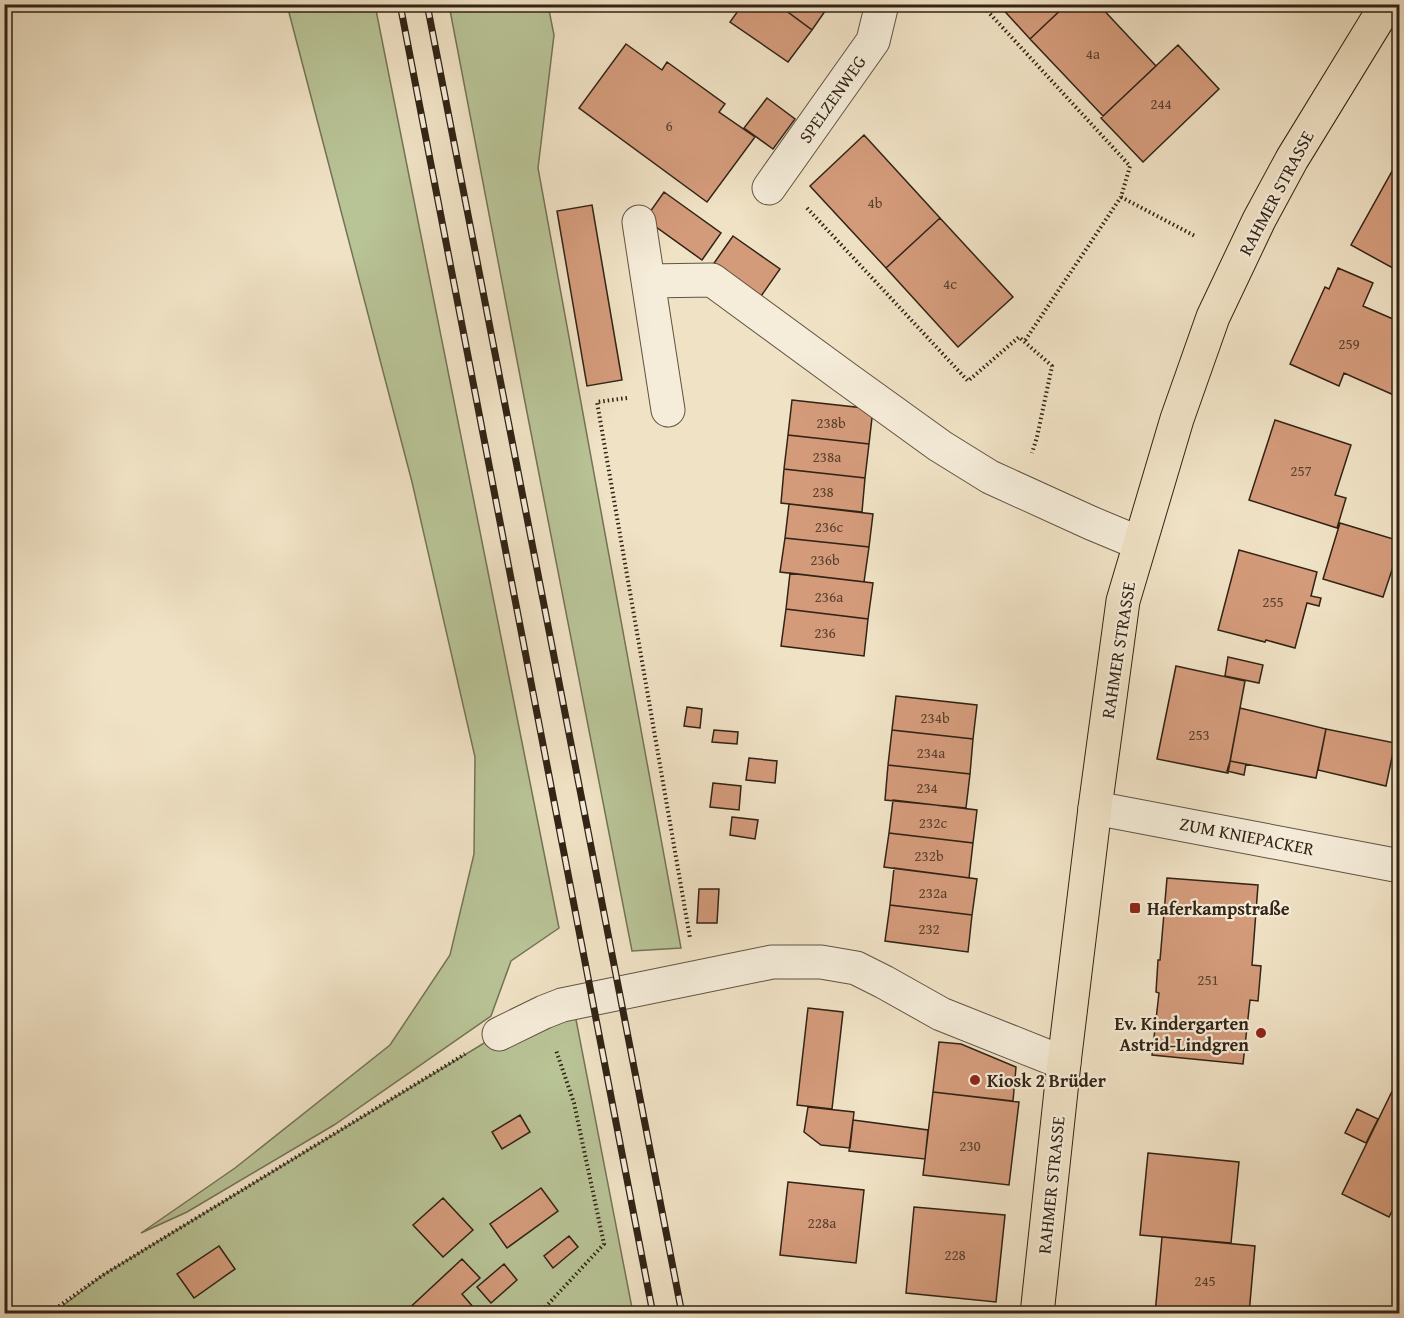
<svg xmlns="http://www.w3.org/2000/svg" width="1404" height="1318" font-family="'Gentium Book Plus',serif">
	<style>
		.green { fill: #b8c396; stroke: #747356; stroke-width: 1.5 }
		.building { fill: #d49b7b; stroke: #312315; stroke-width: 1.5 }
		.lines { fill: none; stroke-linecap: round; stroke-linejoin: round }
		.minor-casing { stroke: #615341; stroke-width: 35 }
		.major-casing { stroke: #312315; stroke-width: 35 }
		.path { stroke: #312315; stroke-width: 4; stroke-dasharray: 1.5 3; stroke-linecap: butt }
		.minor { stroke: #f5ecd9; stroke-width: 33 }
		.major { stroke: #f0e2c5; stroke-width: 33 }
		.rail-casing { stroke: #312315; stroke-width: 7 }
		.rail { stroke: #f5ecd9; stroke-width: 4.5; stroke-dasharray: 14; stroke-linecap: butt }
		.poi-dot { fill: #8f2418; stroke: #f5ecd9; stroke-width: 2 }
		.labels { text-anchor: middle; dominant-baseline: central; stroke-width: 4.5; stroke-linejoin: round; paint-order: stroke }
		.number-label { font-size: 15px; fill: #5a412e }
		.street-label { font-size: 18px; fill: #312315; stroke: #f5ecd9 }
		.poi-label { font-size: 18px; font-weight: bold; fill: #312315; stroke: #f5ecd9; text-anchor: start }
	</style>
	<rect width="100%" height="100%" fill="#f0e2c5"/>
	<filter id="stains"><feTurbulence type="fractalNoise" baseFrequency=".00333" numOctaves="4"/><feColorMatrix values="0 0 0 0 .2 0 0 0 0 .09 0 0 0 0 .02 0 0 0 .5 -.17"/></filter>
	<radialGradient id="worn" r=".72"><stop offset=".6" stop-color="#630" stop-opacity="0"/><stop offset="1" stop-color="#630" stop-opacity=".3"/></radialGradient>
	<path class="green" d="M 287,5 L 375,5 L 559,928 L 511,961 L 491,1016 L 334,1125 L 187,1212 L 141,1233 L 235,1168 L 390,1045 L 450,955 L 474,854 L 475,757 L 412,482 Z
		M 449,5 L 548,5 L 554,35 L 538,168 L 681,948 L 632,951 L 525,402 Z
		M 572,999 L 633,1313 L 52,1314 L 103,1275 L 499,1034 Z"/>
	<path class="building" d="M 743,4 L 777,4 L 812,30 L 788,62 L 730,22 Z
		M 777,4 L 830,4 L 812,30 Z
		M 998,4 L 1067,4 L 1030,39 Z
		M 1067,4 L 1098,4 L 1156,66 L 1103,116 L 1030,39 Z
		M 626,44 L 662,70 L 667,62 L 725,104 L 719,112 L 755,137 L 707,202 L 579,108 Z
		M 1178,45 L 1219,89 L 1143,162 L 1101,118 Z
		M 767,98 L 795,119 L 773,149 L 744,128 Z
		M 864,135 L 940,218 L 886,268 L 810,186 Z
		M 1400,157 L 1400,272 L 1351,245 Z
		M 664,192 L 721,233 L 702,260 L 645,219 Z
		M 592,205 L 622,380 L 587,386 L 557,211 Z
		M 940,218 L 1013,297 L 958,347 L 886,268 Z
		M 733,236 L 780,269 L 759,299 L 712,266 Z
		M 1338,268 L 1373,283 L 1363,306 L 1400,322 L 1400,389 L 1396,396 L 1344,373 L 1339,386 L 1290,364 L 1325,287 L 1329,289 Z
		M 792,400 L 873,409 L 869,444 L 788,435 Z
		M 1275,420 L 1351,445 L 1335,495 L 1346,498 L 1337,528 L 1249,500 Z
		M 788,435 L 869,444 L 865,478 L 784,469 Z
		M 784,469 L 865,478 L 862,512 L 781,503 Z
		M 789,504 L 873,514 L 869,547 L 785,538 Z
		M 1340,523 L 1400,541 L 1400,546 L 1383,597 L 1323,579 Z
		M 785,538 L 869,547 L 864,582 L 780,572 Z
		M 1239,550 L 1317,572 L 1311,596 L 1321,598 L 1319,606 L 1307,603 L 1295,648 L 1266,640 L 1265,642 L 1218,630 Z
		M 790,573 L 873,583 L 868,619 L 786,609 Z
		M 786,609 L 868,619 L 864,656 L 781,646 Z
		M 1228,657 L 1263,665 L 1259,683 L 1225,676 Z
		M 1176,666 L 1245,681 L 1228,773 L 1157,759 Z
		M 896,696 L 977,705 L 973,739 L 892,730 Z
		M 687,707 L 702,709 L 700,728 L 684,726 Z
		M 1240,708 L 1326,729 L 1316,778 L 1230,761 Z
		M 1326,729 L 1395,743 L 1386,786 L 1318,770 Z
		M 714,730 L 738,732 L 737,744 L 712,742 Z
		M 892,730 L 973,739 L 970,774 L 888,765 Z
		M 749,758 L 777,761 L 775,783 L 746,780 Z
		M 1230,761 L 1246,764 L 1244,775 L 1227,771 Z
		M 888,765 L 970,774 L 966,808 L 885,800 Z
		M 713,783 L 741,786 L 739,810 L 710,807 Z
		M 893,800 L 977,810 L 973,843 L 889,833 Z
		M 732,817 L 758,820 L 755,839 L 730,835 Z
		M 889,833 L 973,843 L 969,878 L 884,867 Z
		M 894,868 L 977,879 L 972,915 L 890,905 Z
		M 1167,878 L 1258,885 L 1252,965 L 1261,966 L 1258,1001 L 1250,1000 L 1243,1064 L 1152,1055 L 1159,993 L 1156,992 L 1158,960 L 1160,960 Z
		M 699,889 L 719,889 L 717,923 L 697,923 Z
		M 890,905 L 972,915 L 968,952 L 885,941 Z
		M 808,1008 L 843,1012 L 832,1109 L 797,1105 Z
		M 939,1042 L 961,1044 L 1016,1067 L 1013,1101 L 933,1092 Z
		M 1400,1075 L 1400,1196 L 1389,1217 L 1342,1194 Z
		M 933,1092 L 1019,1102 L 1009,1185 L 923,1175 Z
		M 808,1107 L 854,1112 L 850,1148 L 821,1145 L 804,1132 Z
		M 1357,1109 L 1378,1119 L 1366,1143 L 1345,1133 Z
		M 520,1115 L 530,1132 L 502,1149 L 492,1132 Z
		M 853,1120 L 928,1130 L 925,1159 L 849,1151 Z
		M 1148,1153 L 1239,1162 L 1231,1243 L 1140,1235 Z
		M 788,1182 L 864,1190 L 856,1263 L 780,1255 Z
		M 541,1188 L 558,1211 L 507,1248 L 490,1224 Z
		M 443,1198 L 473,1230 L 443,1257 L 413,1225 Z
		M 914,1207 L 1005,1215 L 996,1302 L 906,1293 Z
		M 569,1236 L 578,1247 L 553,1268 L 544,1256 Z
		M 1162,1237 L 1255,1246 L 1249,1314 L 1155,1314 Z
		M 219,1246 L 235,1269 L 194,1298 L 177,1274 Z
		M 462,1259 L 480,1278 L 462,1294 L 479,1314 L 403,1314 Z
		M 504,1264 L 517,1280 L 491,1303 L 477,1287 Z"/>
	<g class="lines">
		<defs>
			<path id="minor" d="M 769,188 L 873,41 L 882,4
				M 639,222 L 648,281
				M 668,410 L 648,281 L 712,280 L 843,376 L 940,446 L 990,477 L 1091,523 L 1139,543
				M 1095,808 L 1400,866
				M 499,1034 L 544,1012 L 562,1005 L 772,962 L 821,962 L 856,968 L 884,982 L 941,1014 L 1064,1063"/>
			<path id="major" d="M 1037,1314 L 1064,1063 L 1095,808 L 1123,601 L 1177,419 L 1213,317 L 1259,220 L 1292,159 L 1387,4"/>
		</defs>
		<use href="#minor" class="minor-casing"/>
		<use href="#major" class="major-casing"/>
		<path class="path" d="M 981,4 L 1130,166 L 1121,197 L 1024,342
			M 1121,197 L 1195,236
			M 807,208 L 968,381 L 1019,337 L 1052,366 L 1037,437 L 1032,453
			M 627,398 L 597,402 L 690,938
			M 48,1314 L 103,1275 L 465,1054
			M 539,1314 L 604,1244 L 574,1103 L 556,1050"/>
		<use href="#minor" class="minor"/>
		<use href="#major" class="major"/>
		<defs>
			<path id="rail" d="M 400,4 L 653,1314
				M 427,4 L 682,1314"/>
		</defs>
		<use href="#rail" class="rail-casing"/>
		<use href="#rail" class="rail"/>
	</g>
	<g class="poi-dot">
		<rect x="1129" y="902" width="12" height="12" rx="3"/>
		<circle cx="1261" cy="1033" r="6"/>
		<circle cx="975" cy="1080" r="6"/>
	</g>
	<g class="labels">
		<g class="number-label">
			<text x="1093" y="53">4a</text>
			<text x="1161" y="103">244</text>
			<text x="669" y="125">6</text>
			<text x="875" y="202">4b</text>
			<text x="950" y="283">4c</text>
			<text x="1349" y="343">259</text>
			<text x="831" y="422">238b</text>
			<text x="827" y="456">238a</text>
			<text x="1301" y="470">257</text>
			<text x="823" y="491">238</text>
			<text x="829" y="526">236c</text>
			<text x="825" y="559">236b</text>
			<text x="829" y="596">236a</text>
			<text x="1273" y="601">255</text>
			<text x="825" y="632">236</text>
			<text x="935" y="717">234b</text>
			<text x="1199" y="734">253</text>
			<text x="931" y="752">234a</text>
			<text x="927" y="787">234</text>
			<text x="933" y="822">232c</text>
			<text x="929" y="855">232b</text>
			<text x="933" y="892">232a</text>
			<text x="929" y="928">232</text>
			<text x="1208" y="979">251</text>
			<text x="970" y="1145">230</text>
			<text x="822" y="1222">228a</text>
			<text x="955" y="1254">228</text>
			<text x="1205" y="1280">245</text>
		</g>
		<g class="street-label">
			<text transform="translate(832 99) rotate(-55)">SPELZENWEG</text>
			<text transform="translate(1276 193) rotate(-62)">RAHMER STRASSE</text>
			<text transform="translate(1118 650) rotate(-81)">RAHMER STRASSE</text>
			<text transform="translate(1247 836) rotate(11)">ZUM KNIEPACKER</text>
			<text transform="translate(1051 1185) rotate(-84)">RAHMER STRASSE</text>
		</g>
		<g class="poi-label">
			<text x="1147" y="908">Haferkampstraße</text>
			<text x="1249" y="1023" text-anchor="end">Ev. Kindergarten<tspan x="1249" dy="21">Astrid-Lindgren</tspan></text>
			<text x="987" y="1080">Kiosk 2 Brüder</text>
		</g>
	</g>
	<rect width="1404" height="1318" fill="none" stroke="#f0e2c5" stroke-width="24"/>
	<rect x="6" y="6" width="1392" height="1306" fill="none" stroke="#312315" stroke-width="3"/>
	<rect x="12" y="12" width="1380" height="1294" fill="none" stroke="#312315" stroke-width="1.5"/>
	<rect width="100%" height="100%" filter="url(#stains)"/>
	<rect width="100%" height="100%" fill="url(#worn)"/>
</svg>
